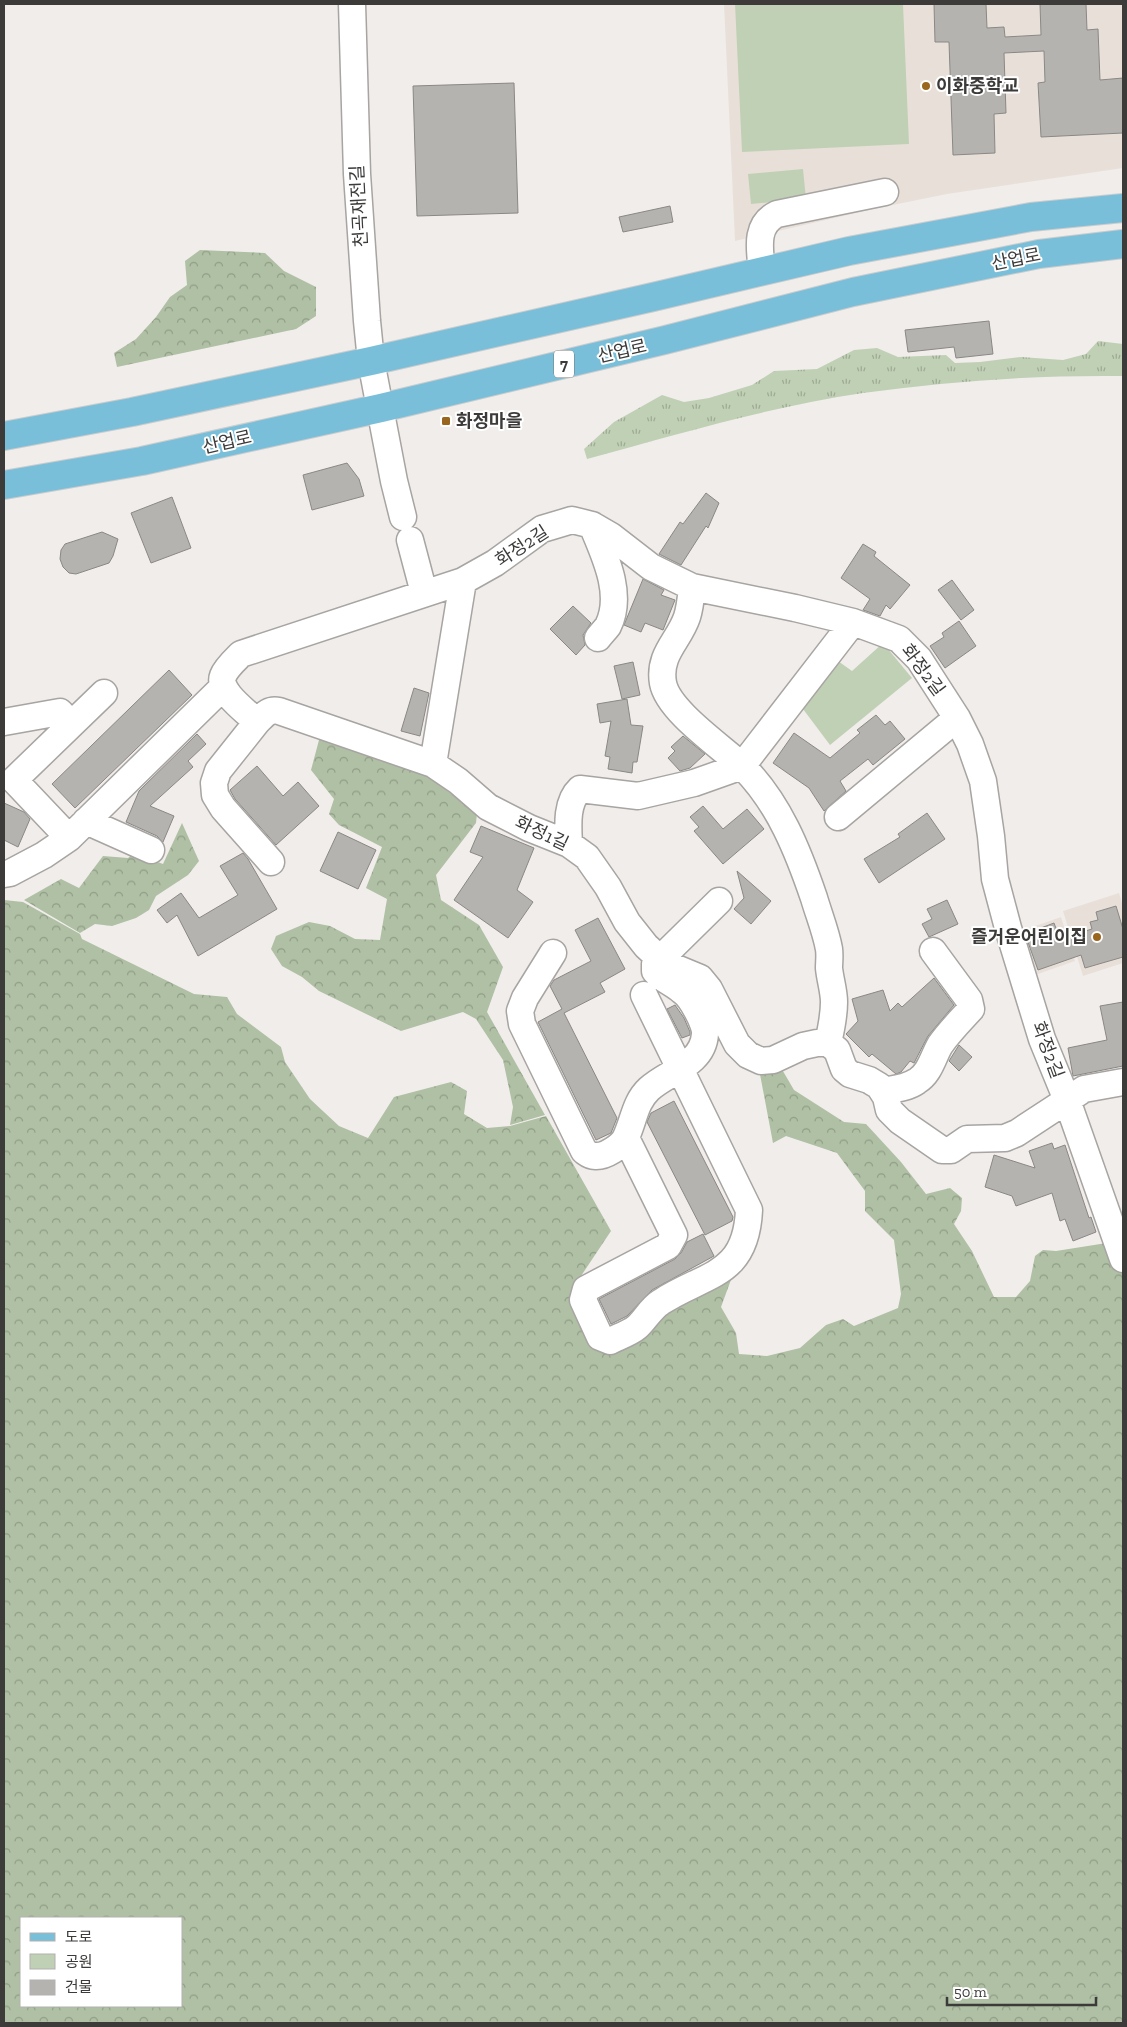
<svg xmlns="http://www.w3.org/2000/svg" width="1127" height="2027" font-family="'Zilla Slab','Noto Sans KR',serif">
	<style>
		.built { fill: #e8e0d8 }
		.grass { fill: url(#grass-tufts) }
		.forest { fill: url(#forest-crowns); fill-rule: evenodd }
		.green { fill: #c0d0b5 }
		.building { fill: #b5b3b0; stroke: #8a8885 }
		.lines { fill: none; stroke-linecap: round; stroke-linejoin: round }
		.minor-casing { stroke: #a7a4a2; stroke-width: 29 }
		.major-casing { stroke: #ccc; stroke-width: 30 }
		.minor { stroke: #fff; stroke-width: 26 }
		.major { stroke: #79bfda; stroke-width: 28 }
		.poi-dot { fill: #9a651d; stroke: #fff; stroke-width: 2 }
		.labels { text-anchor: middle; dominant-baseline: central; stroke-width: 4; stroke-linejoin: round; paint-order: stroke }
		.shield { fill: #fff; stroke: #767675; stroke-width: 1 }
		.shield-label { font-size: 16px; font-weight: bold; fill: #3c3b3a }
		.poi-label { font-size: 18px; font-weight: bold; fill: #3c3b3a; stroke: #fff; text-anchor: start }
		.street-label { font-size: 18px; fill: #3c3b3a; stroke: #fff }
	</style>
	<defs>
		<pattern id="grass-tufts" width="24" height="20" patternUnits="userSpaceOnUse" patternTransform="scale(1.25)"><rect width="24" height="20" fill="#c0d0b5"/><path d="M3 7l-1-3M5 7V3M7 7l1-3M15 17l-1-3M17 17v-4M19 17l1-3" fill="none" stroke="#9daa94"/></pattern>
		<pattern id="forest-crowns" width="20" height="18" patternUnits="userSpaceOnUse" patternTransform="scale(1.25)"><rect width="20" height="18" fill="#afc0a4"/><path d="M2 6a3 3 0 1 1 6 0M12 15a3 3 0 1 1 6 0" fill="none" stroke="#909d87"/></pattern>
	</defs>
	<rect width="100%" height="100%" fill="#f1edeb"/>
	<path class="built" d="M 724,4 L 1123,4 L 1123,168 L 947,194 L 873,209 L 735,241 Z
		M 1119,893 L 1123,906 L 1123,963 L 1083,976 L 1063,911 Z
		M 1061,917 L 1075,961 L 1035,975 L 1021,931 Z"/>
	<path class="grass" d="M 1098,341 L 1123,344 L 1123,376 C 1036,375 949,381 863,393 C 769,407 678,434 587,459 L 584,449 L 614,422 L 662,395 L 684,402 L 709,398 L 752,385 L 774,371 L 817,369 L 854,350 L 877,348 L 898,357 L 946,355 L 955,363 L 980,362 L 1021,357 L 1063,360 L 1086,354 Z"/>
	<path class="forest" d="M 200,250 L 265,253 L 284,271 L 316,287 L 316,316 L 296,329 L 117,367 L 114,353 L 136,339 L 156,317 L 170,297 L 187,285 L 185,261 Z
		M 331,738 L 430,778 L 477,813 L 476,823 L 436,875 L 441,900 L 479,925 L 503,967 L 487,1012 L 545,1115 L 510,1125 L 513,1107 L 503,1060 L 476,1019 L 463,1012 L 401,1031 L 319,991 L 302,977 L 282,966 L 271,949 L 276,936 L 309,922 L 330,926 L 355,939 L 380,940 L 387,899 L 366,888 L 382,847 L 339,825 L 329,814 L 334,799 L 311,770 L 319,740 Z
		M 182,823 L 199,861 L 188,875 L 156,896 L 149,910 L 136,918 L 112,926 L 95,924 L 80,933 L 24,900 L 61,879 L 79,888 L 103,856 L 128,858 L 134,853 L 163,864 Z
		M 4,900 L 23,902 L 80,934 L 82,939 L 194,994 L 227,997 L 237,1014 L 281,1047 L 285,1062 L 310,1099 L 339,1126 L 368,1138 L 394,1097 L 451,1082 L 467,1091 L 464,1114 L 487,1128 L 510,1126 L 546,1116 L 611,1231 L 579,1279 L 595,1344 L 732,1277 L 721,1307 L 736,1333 L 739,1354 L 767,1356 L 800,1348 L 826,1325 L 843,1319 L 854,1326 L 898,1308 L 901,1294 L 894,1240 L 865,1211 L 865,1191 L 837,1153 L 786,1136 L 773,1143 L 759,1069 L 780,1066 L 794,1090 L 844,1122 L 866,1124 L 901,1162 L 926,1194 L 950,1188 L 962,1198 L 961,1211 L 954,1224 L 972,1251 L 994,1297 L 1016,1297 L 1030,1281 L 1035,1256 L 1043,1250 L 1056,1251 L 1113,1242 L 1123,1277 L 1123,2023 L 4,2023 ZM 21,1918 L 181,1918 L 181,2006 L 21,2006 Z"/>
	<path class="green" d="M 735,4 L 903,4 L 909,144 L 742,152 Z
		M 803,169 L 806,199 L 751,204 L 748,174 Z
		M 883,643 L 912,678 L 830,745 L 803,709 L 838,661 L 852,671 Z"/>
	<path class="building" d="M 934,4 L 986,4 L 987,28 L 1004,27 L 1005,37 L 1041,35 L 1040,4 L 1086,4 L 1087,30 L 1098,29 L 1100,80 L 1123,78 L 1123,133 L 1041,137 L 1038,83 L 1045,82 L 1044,51 L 1004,53 L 1006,113 L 994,114 L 995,153 L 953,155 L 949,42 L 935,42 Z
		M 514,83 L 518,213 L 417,216 L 413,86 Z
		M 670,206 L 673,222 L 623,232 L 619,217 Z
		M 989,321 L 993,354 L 956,358 L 954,347 L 908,352 L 905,330 Z
		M 347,463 L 359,479 L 364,496 L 312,510 L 303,475 Z
		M 706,493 L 719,503 L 708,528 L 706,526 L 681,565 L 659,554 L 680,522 L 683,524 Z
		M 172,497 L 191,548 L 151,563 L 131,513 Z
		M 102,532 L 118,539 L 113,556 L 109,563 L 76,574 L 69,573 L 63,567 L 60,559 L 61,550 L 65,544 Z
		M 863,544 L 876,552 L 874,556 L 910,585 L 890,609 L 886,605 L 880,616 L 863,610 L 870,599 L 841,578 Z
		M 643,579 L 664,590 L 661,595 L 675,600 L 663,630 L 645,623 L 641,632 L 624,625 Z
		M 952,580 L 974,610 L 961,620 L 938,590 Z
		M 573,606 L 591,623 L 583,635 L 585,645 L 576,655 L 550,629 Z
		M 959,621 L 976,646 L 945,668 L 930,646 L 944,637 L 942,633 Z
		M 633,662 L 640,695 L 622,699 L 614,666 Z
		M 169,670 L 192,695 L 75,808 L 52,784 Z
		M 414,688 L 429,693 L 420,736 L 401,731 Z
		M 627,699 L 631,725 L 643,726 L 637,762 L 633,762 L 632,773 L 608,769 L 610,757 L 605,756 L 611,721 L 600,723 L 597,704 Z
		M 876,715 L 885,725 L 890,721 L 905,739 L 873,765 L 868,759 L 840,781 L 846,791 L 824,811 L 809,788 L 773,763 L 794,733 L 830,758 L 860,733 L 857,730 Z
		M 197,734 L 206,744 L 188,761 L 193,767 L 150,806 L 174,816 L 163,842 L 157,836 L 126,822 L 139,791 Z
		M 683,736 L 705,754 L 690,768 L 680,771 L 668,758 L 675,751 L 671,747 Z
		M 257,766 L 283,796 L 298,782 L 319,806 L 276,845 L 235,799 L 230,790 Z
		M 4,803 L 24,812 L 30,819 L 18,847 L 4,840 Z
		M 703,806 L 723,829 L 747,809 L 764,829 L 723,864 L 694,831 L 699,827 L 690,817 Z
		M 927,813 L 945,839 L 879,883 L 864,859 L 900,837 L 898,834 Z
		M 481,826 L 534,848 L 517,890 L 533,902 L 508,938 L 454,900 L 483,857 L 470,852 Z
		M 338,832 L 376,850 L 358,889 L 320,871 Z
		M 243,853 L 248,859 L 277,909 L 198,956 L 177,915 L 167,923 L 157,910 L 181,893 L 199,918 L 238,895 L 220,866 Z
		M 737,871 L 771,901 L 751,924 L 734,909 L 744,898 Z
		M 947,900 L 958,924 L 929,937 L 922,924 L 932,919 L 927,909 Z
		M 1116,906 L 1123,929 L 1123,957 L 1085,968 L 1081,955 L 1038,970 L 1025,934 L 1054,923 L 1060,939 L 1092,929 L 1090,922 L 1098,920 L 1096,912 Z
		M 598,918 L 625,969 L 600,983 L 605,992 L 564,1013 L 617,1118 L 611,1133 L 596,1140 L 538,1022 L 562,1009 L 550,986 L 554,980 L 591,961 L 575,930 Z
		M 934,978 L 954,1005 L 928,1036 L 914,1063 L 910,1061 L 901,1072 L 896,1074 L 872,1054 L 869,1057 L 846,1034 L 858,1021 L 852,999 L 883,990 L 890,1011 L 898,1003 L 902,1007 Z
		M 1123,1002 L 1123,1066 L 1073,1076 L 1068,1048 L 1107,1040 L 1100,1006 Z
		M 675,1005 L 684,1018 L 690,1032 L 690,1035 L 682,1038 L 667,1009 Z
		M 959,1045 L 972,1057 L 959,1071 L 949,1061 Z
		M 674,1101 L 733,1217 L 732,1221 L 705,1235 L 647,1122 L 651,1113 Z
		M 1052,1143 L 1054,1149 L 1065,1145 L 1089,1218 L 1091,1217 L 1096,1232 L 1073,1241 L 1065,1219 L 1060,1221 L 1052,1193 L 1016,1206 L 1012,1196 L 985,1187 L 994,1155 L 1035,1168 L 1029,1151 Z
		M 703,1234 L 714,1256 L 652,1290 L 627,1316 L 611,1324 L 599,1299 L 675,1259 L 681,1253 L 687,1242 Z"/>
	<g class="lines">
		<defs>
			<path id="minor" d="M 352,4 L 357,174 L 367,321 L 371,361 L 394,481 L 403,517
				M 762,271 C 760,251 754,225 777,214 L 885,192
				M 592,525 C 604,554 624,594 608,626 C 605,630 601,634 598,638
				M 410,540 L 424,593
				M 692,587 C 691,597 690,608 687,617 C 679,641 658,654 663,683 C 668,711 722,747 743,767 C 779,803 798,851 814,898 C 819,915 826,932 829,949 C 830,956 829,962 829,968 C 830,979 834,991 834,1002 C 834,1016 831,1030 828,1043
				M 4,722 L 60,712 L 71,724
				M 257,722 L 218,771 L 214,783 L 215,795 L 223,808 L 271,862
				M 433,764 L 463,581
				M 838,817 L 957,718
				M 86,821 L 151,850
				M 69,838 L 14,780 L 104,693
				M 569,844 C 568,826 566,802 580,789 L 638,796 L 694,783 L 742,766 L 853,622
				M 4,874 L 10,873 L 44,855 L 69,838 L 223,687
				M 553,953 L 525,998 L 520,1011 L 522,1024 L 584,1151 C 588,1154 590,1156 595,1156 C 605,1157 622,1146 626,1137 C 634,1120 635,1102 649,1089 C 667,1072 703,1065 705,1034 C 706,1024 691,997 682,991 C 673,983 663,980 655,971 L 655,964 L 719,901
				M 1123,1082 L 1084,1089 L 1017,1133 L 1005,1138 L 967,1139 L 951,1150 L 942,1150 L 900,1121 L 889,1110 L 886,1097 L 879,1086 L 869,1080 L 850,1074 L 844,1069 L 837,1050 L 828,1043 L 817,1043 L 803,1046 L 773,1060 L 761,1061 L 748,1055 L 737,1044 L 709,989 L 700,978 L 671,966 L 660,959 L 646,946 L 627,922 L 608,887 L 587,857 L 569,844 L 529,828 L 488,807 L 458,781 L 433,764 L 279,711 C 268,709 264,715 257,722 C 247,712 217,691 223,676 C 226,668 235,660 241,654 L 463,581 L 495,563 L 542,529 L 572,520 L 592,525 L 611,536 L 651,567 L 692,587 L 795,608 L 853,622 L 899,639 L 919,659 L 957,718 L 970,744 L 983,781 L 991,836 L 995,879 L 1008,928 L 1042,1039 L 1067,1100 L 1123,1259
				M 883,1091 C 895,1089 907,1088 917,1081 C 930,1073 933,1057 940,1045 C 949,1032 960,1021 971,1009 L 969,1000 L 933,951
				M 626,1138 L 674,1235 L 668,1246 L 586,1289 L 583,1300 L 600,1337 L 610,1341 C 618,1337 630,1333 637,1327 C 645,1320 651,1308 661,1302 C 705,1273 746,1277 749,1210 L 644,995"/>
			<path id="major" d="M 4,436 L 132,412 L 371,361 L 653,297 L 849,251 L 1031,217 L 1123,208
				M 4,485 L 142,461 L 381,408 L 665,340 L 853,292 L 1039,254 L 1123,244"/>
		</defs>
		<use href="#minor" class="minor-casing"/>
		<use href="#major" class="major-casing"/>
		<use href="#minor" class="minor"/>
		<use href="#major" class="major"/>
	</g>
	<g class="poi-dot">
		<circle cx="926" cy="86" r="5"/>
		<rect x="441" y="416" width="10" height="10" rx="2.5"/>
		<circle cx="1097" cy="937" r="5"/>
	</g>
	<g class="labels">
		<rect class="shield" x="554" y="350.5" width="20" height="27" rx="4"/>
		<g class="shield-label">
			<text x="564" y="364">7</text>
		</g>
		<g class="poi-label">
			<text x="936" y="86">이화중학교</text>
			<text x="456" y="421">화정마을</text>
			<text x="1087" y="937" text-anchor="end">즐거운어린이집</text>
		</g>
		<g class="street-label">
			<text transform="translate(359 206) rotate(-93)">천곡재전길</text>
			<text transform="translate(1016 259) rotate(-11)">산업로</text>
			<text transform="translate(622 351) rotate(-13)">산업로</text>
			<text transform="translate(227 442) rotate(-13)">산업로</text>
			<text transform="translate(522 546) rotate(-33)">화정2길</text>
			<text transform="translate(923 670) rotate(53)">화정2길</text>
			<text transform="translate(542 833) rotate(25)">화정1길</text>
			<text transform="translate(1048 1050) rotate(70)">화정2길</text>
		</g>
	</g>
	<rect width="1127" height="2027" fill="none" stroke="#3c3b3a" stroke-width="10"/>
	<rect x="20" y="1917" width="162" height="90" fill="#ffffff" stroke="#b1b1b0"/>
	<rect x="30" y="1933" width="25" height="8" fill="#79bfda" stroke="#b1b1b0"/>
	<text x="65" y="1942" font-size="15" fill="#3c3b3a">도로</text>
	<rect x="30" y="1954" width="25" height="15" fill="#c0d0b5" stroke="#b1b1b0"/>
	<text x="65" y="1967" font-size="15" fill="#3c3b3a">공원</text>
	<rect x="30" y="1980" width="25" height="15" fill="#b5b3b0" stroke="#b1b1b0"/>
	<text x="65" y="1992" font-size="15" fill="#3c3b3a">건물</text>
	<path d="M947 1997v8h149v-8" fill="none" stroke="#3c3b3a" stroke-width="2.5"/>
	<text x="954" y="1997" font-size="15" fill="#3c3b3a" stroke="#ffffff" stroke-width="4" paint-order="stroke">50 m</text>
</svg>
